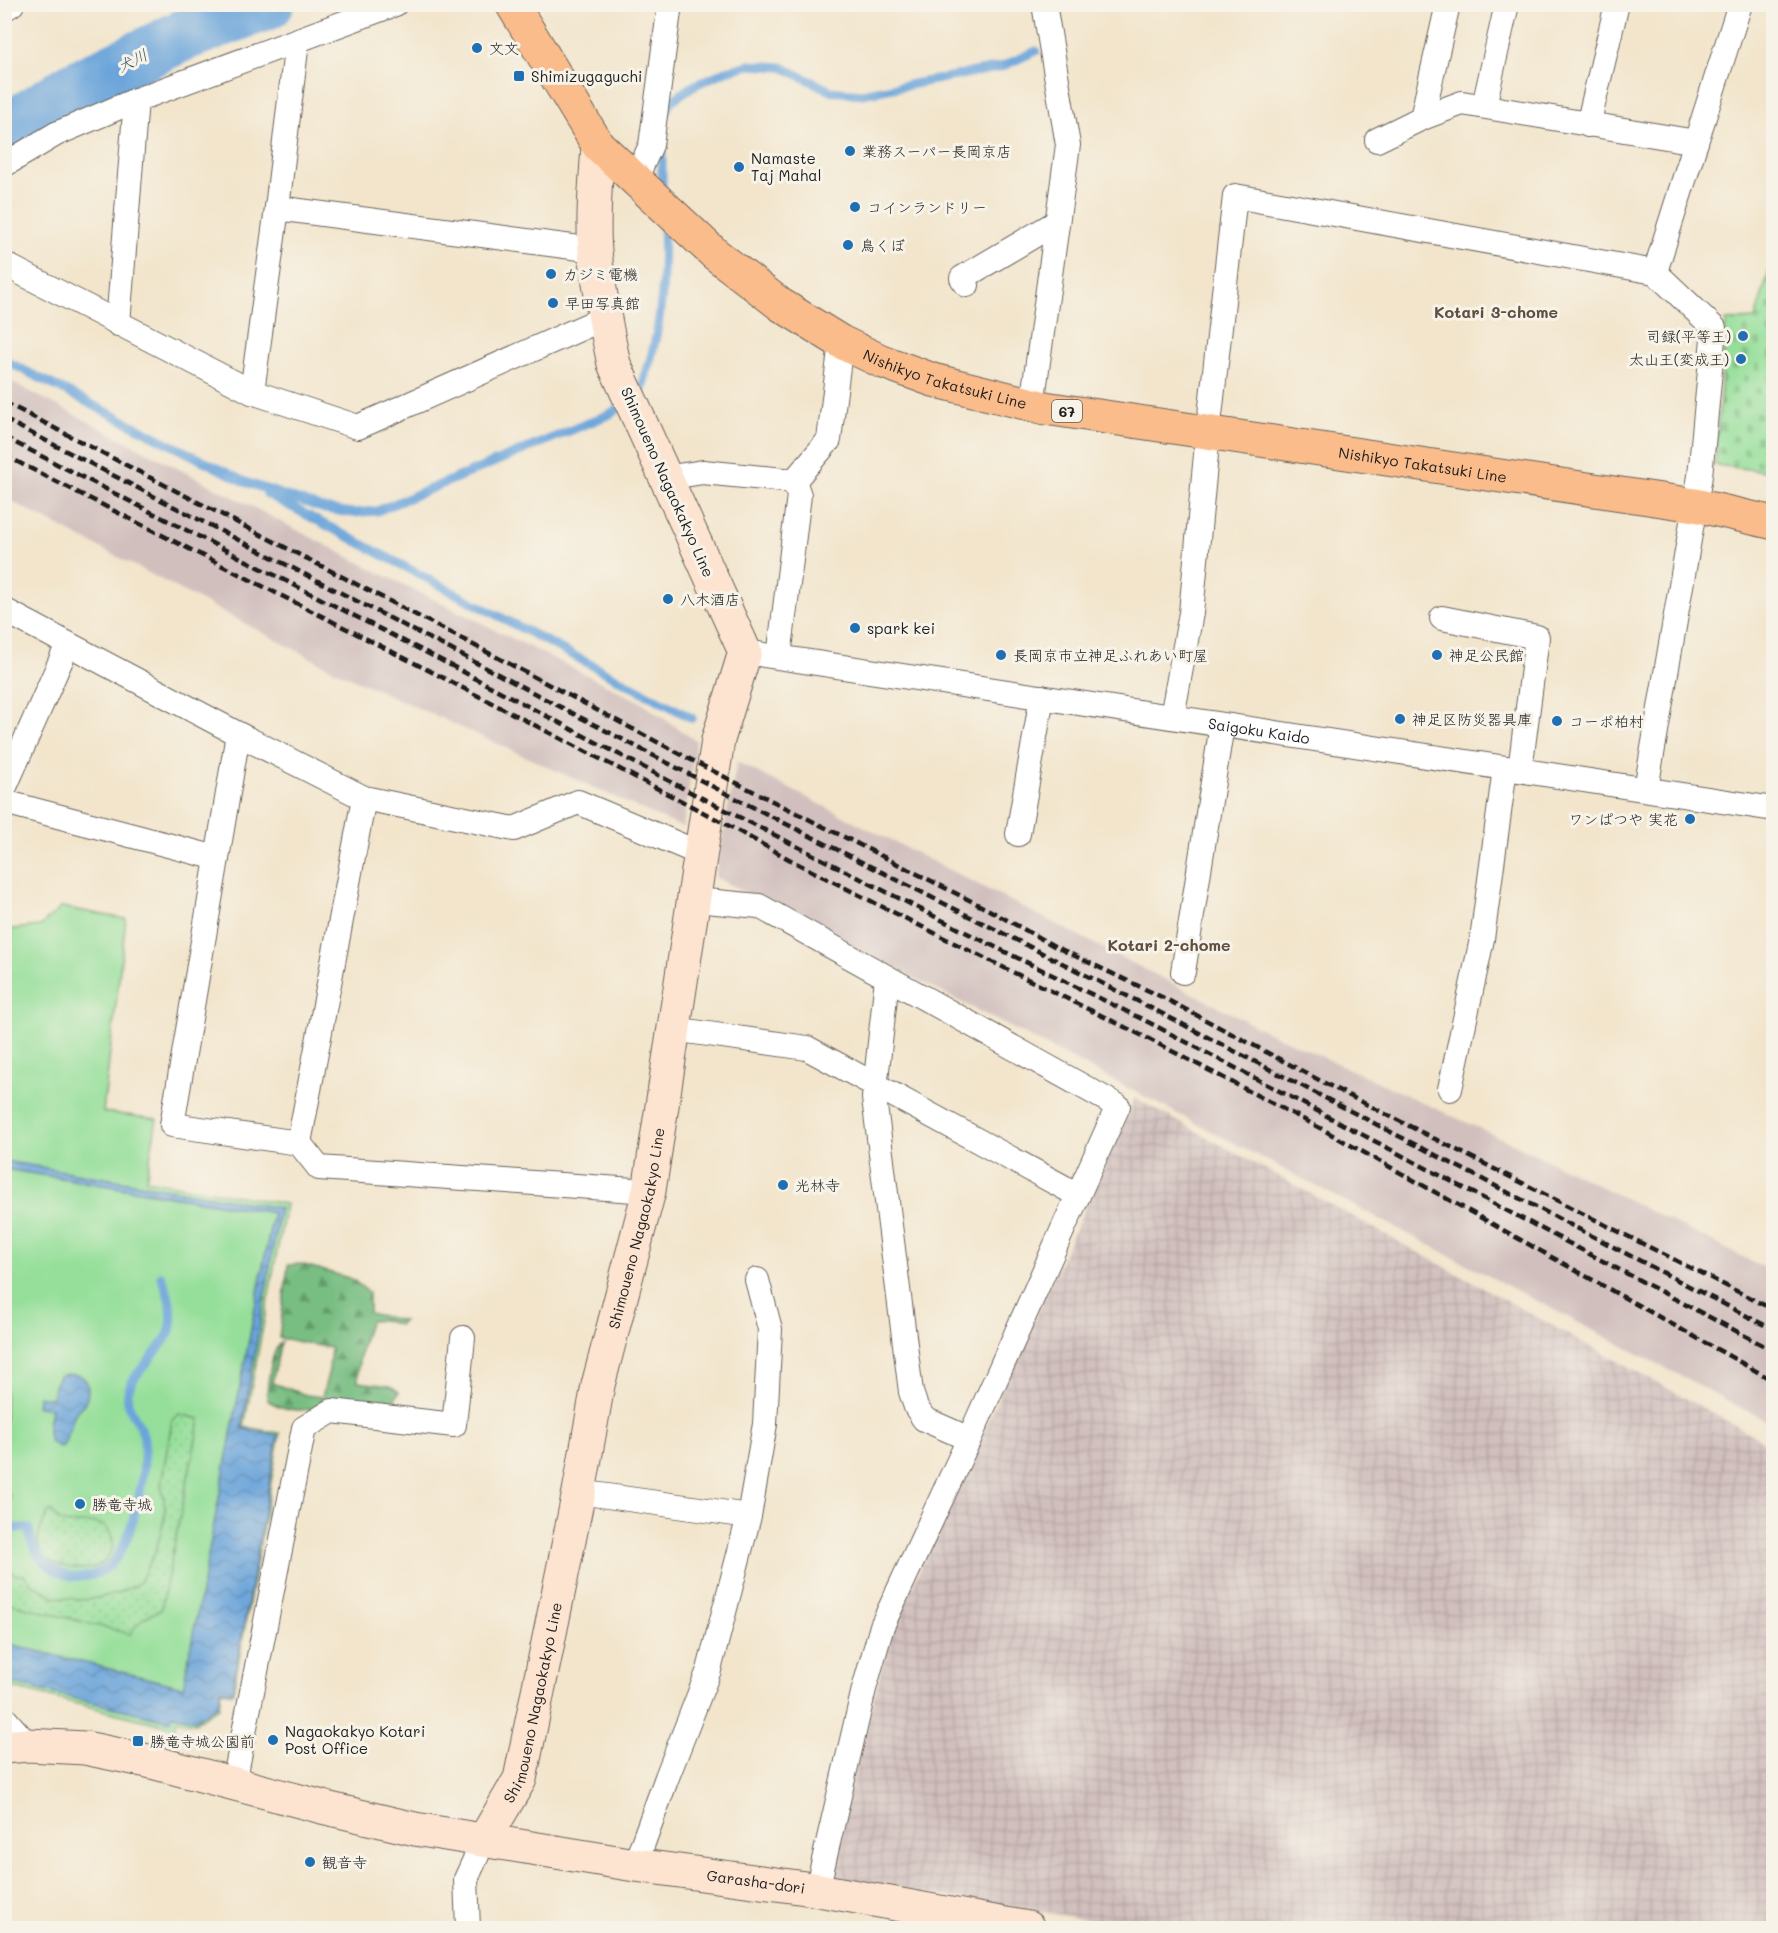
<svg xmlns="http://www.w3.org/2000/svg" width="1778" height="1933" font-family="Mali,'Klee One',sans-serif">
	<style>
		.industrial { fill: url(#industrial-grid) }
		.railway { fill: #d1bfbd }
		.forest { fill: url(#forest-firs); stroke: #4a6d4f; stroke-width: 1.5 }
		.cemetery { fill: url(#cemetery-stones); stroke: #587e5b; stroke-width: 1.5 }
		.park { fill: #95df9a; stroke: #587e5b; stroke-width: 1.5 }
		.garden { fill: url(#garden-dots); stroke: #587e5b; stroke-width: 1.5 }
		.water { fill: url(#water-waves); stroke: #44607b; stroke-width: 1.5 }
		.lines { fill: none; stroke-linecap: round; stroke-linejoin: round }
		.stream { stroke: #6ba4da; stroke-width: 9 }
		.river { stroke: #6ba4da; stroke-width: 52 }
		.street-casing { stroke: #67625a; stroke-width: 26 }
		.secondary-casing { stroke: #67625a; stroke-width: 35 }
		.primary-casing { stroke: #67625a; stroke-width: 35 }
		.street { stroke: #fff; stroke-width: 24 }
		.secondary { stroke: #fde4d1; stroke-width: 33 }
		.primary { stroke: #fabc8b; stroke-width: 33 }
		.rail { stroke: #1c1c1c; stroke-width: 4.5; stroke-dasharray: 9 4.5; stroke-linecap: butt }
		.poi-dot { fill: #1f6fb2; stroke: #f7f3e8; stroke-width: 2 }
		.labels { text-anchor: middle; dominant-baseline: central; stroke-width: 6; stroke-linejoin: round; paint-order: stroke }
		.shield { fill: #f7f3e8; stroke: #5e5c59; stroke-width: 1.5 }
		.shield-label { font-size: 14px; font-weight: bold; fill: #1c1c1c }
		.poi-label { font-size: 15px; fill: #1c1c1c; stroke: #f7f3e8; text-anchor: start }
		.street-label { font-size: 15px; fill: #1c1c1c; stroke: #f7f3e8 }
		.water-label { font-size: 16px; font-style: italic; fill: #405971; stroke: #f7f3e8 }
		.neighbourhood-label { font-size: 16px; font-weight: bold; fill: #5f4f40; stroke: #f7f3e8 }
	</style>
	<defs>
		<pattern id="industrial-grid" width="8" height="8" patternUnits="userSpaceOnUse" patternTransform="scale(1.5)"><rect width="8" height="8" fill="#d1bfbd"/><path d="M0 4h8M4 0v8" fill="none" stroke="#b3a4a2"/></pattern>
		<pattern id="forest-firs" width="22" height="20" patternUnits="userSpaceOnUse" patternTransform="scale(1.5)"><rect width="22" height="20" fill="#78be82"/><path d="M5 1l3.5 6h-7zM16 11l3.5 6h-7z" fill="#629a6a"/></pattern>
		<pattern id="cemetery-stones" width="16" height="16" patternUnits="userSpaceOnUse" patternTransform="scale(1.5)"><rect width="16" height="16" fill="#95df9a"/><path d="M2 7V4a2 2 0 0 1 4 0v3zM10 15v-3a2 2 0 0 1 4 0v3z" fill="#80bf84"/></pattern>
		<pattern id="garden-dots" width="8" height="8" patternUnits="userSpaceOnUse" patternTransform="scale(1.5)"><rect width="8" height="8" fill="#95df9a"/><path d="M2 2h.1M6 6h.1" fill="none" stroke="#80bf84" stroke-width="1.8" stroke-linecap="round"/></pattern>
		<pattern id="water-waves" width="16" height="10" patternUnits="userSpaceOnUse" patternTransform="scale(1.5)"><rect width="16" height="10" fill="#6ba4da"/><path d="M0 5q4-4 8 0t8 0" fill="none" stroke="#5785b0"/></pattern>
	</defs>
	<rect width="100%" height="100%" fill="#f7f3e8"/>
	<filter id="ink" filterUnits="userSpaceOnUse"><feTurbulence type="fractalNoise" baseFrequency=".0167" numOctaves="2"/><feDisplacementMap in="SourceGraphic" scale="12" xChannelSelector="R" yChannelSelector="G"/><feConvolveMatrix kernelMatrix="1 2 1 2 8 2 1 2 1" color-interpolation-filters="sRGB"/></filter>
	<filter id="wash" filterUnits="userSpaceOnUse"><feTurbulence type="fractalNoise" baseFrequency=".008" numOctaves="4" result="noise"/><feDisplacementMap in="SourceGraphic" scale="24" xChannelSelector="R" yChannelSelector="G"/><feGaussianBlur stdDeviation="1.35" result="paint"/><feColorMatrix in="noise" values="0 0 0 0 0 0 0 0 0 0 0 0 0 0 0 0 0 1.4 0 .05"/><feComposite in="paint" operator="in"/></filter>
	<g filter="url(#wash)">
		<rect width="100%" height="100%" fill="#f2e5cc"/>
		<path class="industrial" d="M 1135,1098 L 1773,1446 L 1773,1928 L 1141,1928 L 837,1879 L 829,1866 L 891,1633 Z"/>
		<path class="railway" d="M 4,378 L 374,570 L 639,701 L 696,741 L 683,828 L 332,669 L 5,498 Z
			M 737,762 L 1268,1032 L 1527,1150 L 1773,1272 L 1773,1424 L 1061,1053 L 715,877 Z"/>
		<path class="forest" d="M 301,1264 L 352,1279 L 369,1293 L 369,1313 L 403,1321 L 399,1325 L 383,1320 L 370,1321 C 362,1341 357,1360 358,1382 L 391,1386 L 399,1392 L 392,1404 C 373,1404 354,1395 335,1399 C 329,1400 324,1405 318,1407 C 300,1413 283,1410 267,1400 C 267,1386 271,1351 281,1342 L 272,1383 L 306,1395 L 322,1397 L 329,1370 L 331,1348 L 279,1338 L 288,1265 Z"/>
		<path class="cemetery" d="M 1773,257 L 1773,472 L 1715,465 L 1726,321 L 1755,319 Z"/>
		<path class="park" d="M 62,907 L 126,919 L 103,1112 L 157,1119 L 146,1180 L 286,1204 L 244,1427 L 280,1433 L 233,1693 L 221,1691 L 219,1707 L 195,1723 L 176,1721 L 175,1728 L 5,1686 L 5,930 L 40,926 Z"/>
		<path class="garden" d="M 179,1414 L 200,1419 L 161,1610 C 146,1615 139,1621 130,1634 L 5,1602 L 5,1495 L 10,1495 L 5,1536 L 8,1550 L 6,1564 L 15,1575 L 24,1575 L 32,1584 L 55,1597 L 87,1600 L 116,1594 L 139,1583 L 156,1551 L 166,1512 L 161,1485 L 172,1420 Z
			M 49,1511 L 52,1511 C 63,1540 101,1506 112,1537 C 116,1548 106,1564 95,1567 C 77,1572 39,1566 38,1541 C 38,1531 44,1520 49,1511 Z"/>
		<path class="water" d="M 5,1161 L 280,1208 L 242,1428 L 278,1435 L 232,1692 L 221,1689 L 218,1705 L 195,1720 L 173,1715 L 171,1721 L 5,1682 L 5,1643 L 183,1687 L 273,1213 L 5,1169 Z
			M 66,1374 C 71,1375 77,1374 80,1376 C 91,1381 89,1398 83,1405 C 79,1409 76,1411 74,1416 C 70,1427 69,1437 62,1447 C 41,1445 49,1423 51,1408 L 37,1407 L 38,1396 L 52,1398 L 54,1386 L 59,1376 Z"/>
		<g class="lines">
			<path class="stream" d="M 665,114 L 671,101 L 693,86 L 726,71 L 749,65 L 782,67 L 831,91 L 862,94 L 1001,67 L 1036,51
				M 662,192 L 662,140
				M 4,360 L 247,483
				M 637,394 C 643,390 644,381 646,374 C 663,324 665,270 663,218
				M 242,481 L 325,509 L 353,513 L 377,511 L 610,414 L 626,403
				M 267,494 L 692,718
				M 4,1527 L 29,1529 C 32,1566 75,1591 106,1568 C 118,1560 125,1543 130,1530 C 139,1501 146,1470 144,1440 C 143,1421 122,1410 129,1389 C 132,1379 140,1370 147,1363 C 154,1354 164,1343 169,1333 C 176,1316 168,1292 161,1276"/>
			<path class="river" d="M 4,131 L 71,89 L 184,35 L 268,4"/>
		</g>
	</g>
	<g filter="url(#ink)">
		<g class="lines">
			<defs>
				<g id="street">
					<path d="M 4,9 L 12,4"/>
					<path d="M 1484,106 L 1507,4"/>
					<path d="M 1422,118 L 1448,4"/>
					<path d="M 1588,125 L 1617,4"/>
					<path d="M 1377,140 L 1422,118 L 1462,103 L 1696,142 L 1740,4"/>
					<path d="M 4,165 L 56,134 L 136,100 L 395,4"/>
					<path d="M 635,180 L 651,145 L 670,4"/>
					<path d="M 277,208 L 595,250"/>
					<path d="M 4,264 L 252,392 L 358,427 L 604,318"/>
					<path d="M 1655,272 L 1696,142"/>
					<path d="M 967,285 L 962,278 L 1057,222"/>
					<path d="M 118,324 L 136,100"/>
					<path d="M 252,392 L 277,208 L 297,41"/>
					<path d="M 1032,405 L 1068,145 L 1044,4"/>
					<path d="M 665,478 L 703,472 L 794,481 L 829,440 L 841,342"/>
					<path d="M 4,610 L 238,734 L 364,798 L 514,829 L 578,802 L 701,854"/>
					<path d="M 1442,618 L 1537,637 L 1520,770"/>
					<path id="s1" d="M 745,652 L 1774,809"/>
					<path d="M 779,657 L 799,495 L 794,481"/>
					<path d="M 1172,717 L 1191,613 L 1208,433 L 1235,196 L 1655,272 L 1714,328 L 1700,476 L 1646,789"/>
					<path d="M 238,734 L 172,1125 L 299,1143 L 319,1168 L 649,1191"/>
					<path d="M 4,789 L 68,644"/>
					<path d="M 4,802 L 217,858"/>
					<path d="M 1018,834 L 1042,697"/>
					<path d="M 695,900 L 759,906 L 1118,1106 L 969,1439 L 882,1626 L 864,1689 L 817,1890"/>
					<path d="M 1183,972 L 1222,725"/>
					<path d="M 887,978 L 874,1098 L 911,1392 L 916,1407 L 924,1419 L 969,1439"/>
					<path d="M 673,1029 L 807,1048 L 1078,1195"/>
					<path d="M 1450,1089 L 1482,939 L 1505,768"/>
					<path d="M 299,1143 L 364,798"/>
					<path d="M 579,1492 L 749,1516"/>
					<path d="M 4,1718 L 28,1745"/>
					<path d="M 234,1783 L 304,1428 L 332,1411 L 454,1425 L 463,1338"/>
					<path d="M 635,1865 L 667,1777 L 709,1670 L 749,1516 L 765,1424 L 770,1329 L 757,1280"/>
					<path d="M 468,1928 L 466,1879 L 484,1840"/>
				</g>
				<g id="secondary">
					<path id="s2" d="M 4,1747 L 28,1745 L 85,1748 L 148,1761 L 326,1808 L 415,1829 L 635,1865 L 813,1889 L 1028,1928"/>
					<path id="s3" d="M 484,1840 L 520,1779 L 579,1492 L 598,1385 L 649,1191 L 718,740 L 745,652 L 614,364 C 606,327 599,289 595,251 C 592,216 596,180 598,145"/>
				</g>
				<g id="primary">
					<path id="s4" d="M 512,4 L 598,145 L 715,254 L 781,305 L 841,342 L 881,361 L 933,380 L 1045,408 L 1695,505 L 1774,523"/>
				</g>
			</defs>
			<use href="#street" class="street-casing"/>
			<use href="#secondary" class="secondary-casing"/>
			<use href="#primary" class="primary-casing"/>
			<use href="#street" class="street"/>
			<use href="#secondary" class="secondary"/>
			<use href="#primary" class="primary"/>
			<path class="rail" d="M 4,402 L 449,632 L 699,764 L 989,910 L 1054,946 L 1164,998 L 1338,1090 L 1774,1310
				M 4,419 L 442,645 L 725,793 L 1157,1011 L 1774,1330
				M 4,437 L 435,657 L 694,794 L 975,937 L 1150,1023 L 1774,1351
				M 4,455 L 428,670 L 722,822 L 796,863 L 968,950 L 1143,1036 L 1320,1128 L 1774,1381"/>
		</g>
	</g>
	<g class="poi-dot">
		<circle cx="477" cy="48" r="6"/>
		<rect x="513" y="70" width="12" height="12" rx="3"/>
		<circle cx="850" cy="151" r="6"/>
		<circle cx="739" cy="167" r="6"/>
		<circle cx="855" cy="207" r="6"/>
		<circle cx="848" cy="245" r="6"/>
		<circle cx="551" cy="274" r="6"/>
		<circle cx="553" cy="303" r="6"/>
		<circle cx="1743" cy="336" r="6"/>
		<circle cx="1741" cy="359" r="6"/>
		<circle cx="668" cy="599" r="6"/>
		<circle cx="855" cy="628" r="6"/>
		<circle cx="1001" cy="655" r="6"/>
		<circle cx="1437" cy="655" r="6"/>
		<circle cx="1400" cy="719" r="6"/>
		<circle cx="1557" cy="721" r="6"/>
		<circle cx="1690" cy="819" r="6"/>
		<circle cx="783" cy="1185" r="6"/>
		<circle cx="80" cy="1504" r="6"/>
		<circle cx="273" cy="1740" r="6"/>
		<rect x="132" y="1735" width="12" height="12" rx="3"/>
		<circle cx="310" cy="1862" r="6"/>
	</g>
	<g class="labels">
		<rect class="shield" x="1052" y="400" width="30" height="22" rx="4.5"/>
		<g class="shield-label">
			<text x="1067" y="411">67</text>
		</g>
		<g class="poi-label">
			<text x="489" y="48">文文</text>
			<text x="531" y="76">Shimizugaguchi</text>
			<text x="862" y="151">業務スーパー長岡京店</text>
			<text x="751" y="158">Namaste<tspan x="751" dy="17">Taj Mahal</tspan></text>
			<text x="867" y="207">コインランドリー</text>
			<text x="860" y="245">鳥くぼ</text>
			<text x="563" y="274">カジミ電機</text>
			<text x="565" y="303">早田写真館</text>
			<text x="1731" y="336" text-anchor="end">司録(平等王)</text>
			<text x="1729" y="359" text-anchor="end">太山王(変成王)</text>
			<text x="680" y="599">八木酒店</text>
			<text x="867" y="628">spark kei</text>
			<text x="1013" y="655">長岡京市立神足ふれあい町屋</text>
			<text x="1449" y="655">神足公民館</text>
			<text x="1412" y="719">神足区防災器具庫</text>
			<text x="1569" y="721">コーポ柏村</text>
			<text x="1678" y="819" text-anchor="end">ワンぱつや 実花</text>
			<text x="795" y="1185">光林寺</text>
			<text x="92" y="1504">勝竜寺城</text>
			<text x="285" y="1731">Nagaokakyo Kotari<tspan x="285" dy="17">Post Office</tspan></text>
			<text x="150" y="1741">勝竜寺城公園前</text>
			<text x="322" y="1862">観音寺</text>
		</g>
		<g class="street-label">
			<text stroke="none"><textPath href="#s4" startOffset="590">Nishikyo Takatsuki Line</textPath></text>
			<text stroke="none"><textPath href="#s4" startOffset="1076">Nishikyo Takatsuki Line</textPath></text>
			<text transform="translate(668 482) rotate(66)">Shimoueno Nagaokakyo Line</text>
			<text stroke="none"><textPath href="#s1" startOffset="520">Saigoku Kaido</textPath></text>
			<text stroke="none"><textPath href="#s3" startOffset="634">Shimoueno Nagaokakyo Line</textPath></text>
			<text stroke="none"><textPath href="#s3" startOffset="148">Shimoueno Nagaokakyo Line</textPath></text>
			<text stroke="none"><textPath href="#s2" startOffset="766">Garasha-dori</textPath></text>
		</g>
		<g class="water-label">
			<text transform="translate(132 60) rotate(-26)">犬川</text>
		</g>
		<g class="neighbourhood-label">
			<text x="1496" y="311">Kotari 3-chome</text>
			<text x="1169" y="944">Kotari 2-chome</text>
		</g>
	</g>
	<rect width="1778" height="1933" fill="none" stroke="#f7f3e8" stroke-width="24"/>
</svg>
